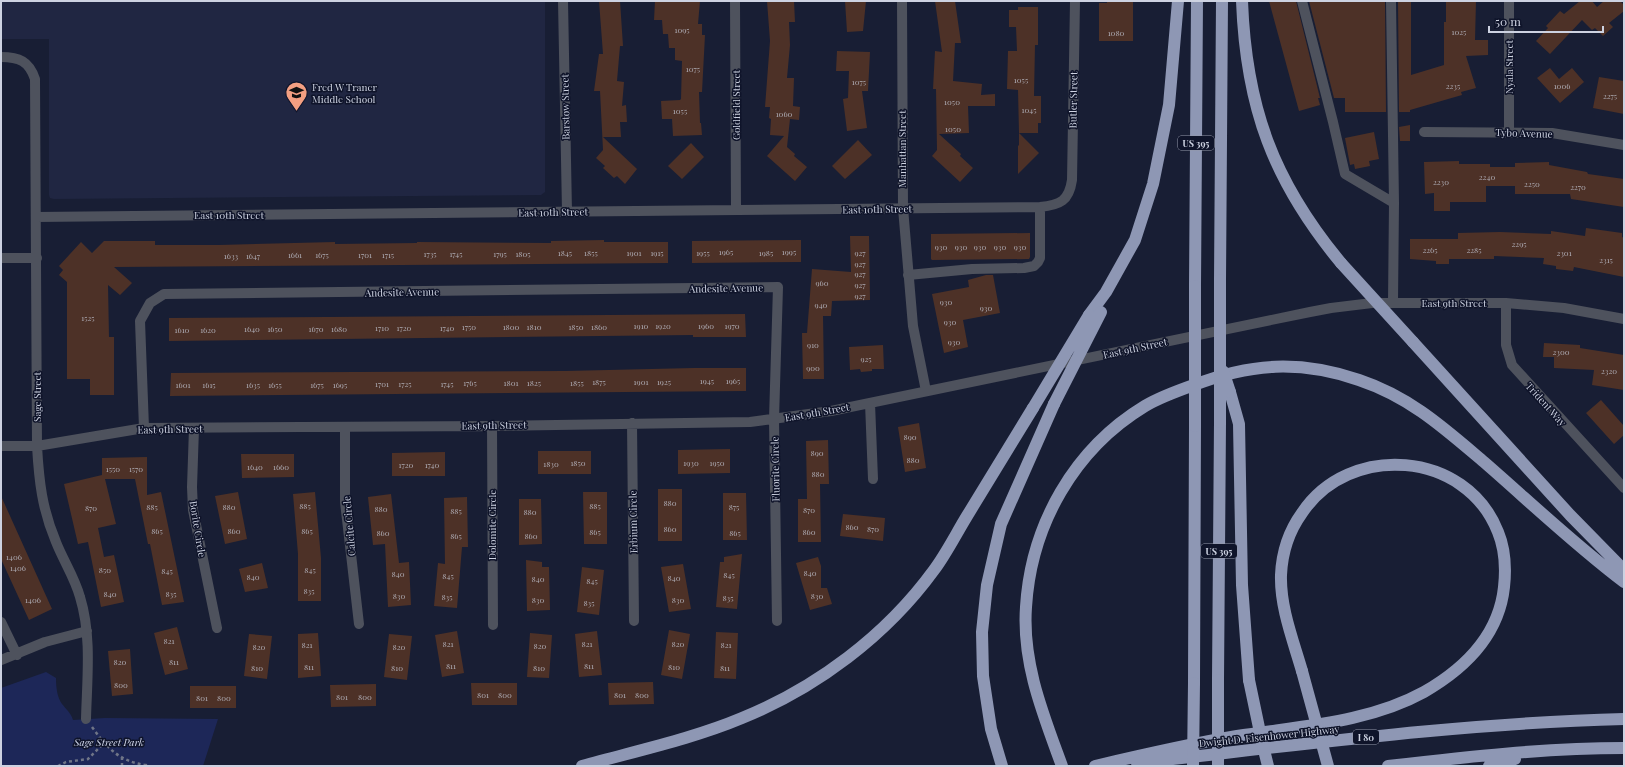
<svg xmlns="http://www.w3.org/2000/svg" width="1625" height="767" font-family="'Playfair Display',serif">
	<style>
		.built { fill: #202642 }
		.green { fill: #1d2758 }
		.building { fill: #4d3127 }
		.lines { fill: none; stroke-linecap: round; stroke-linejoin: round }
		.path { stroke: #6f7587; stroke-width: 2.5; stroke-dasharray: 3 3; stroke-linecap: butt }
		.minor { stroke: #4e525d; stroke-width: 10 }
		.highway { stroke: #8e97b4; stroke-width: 12 }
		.highway-bridge { stroke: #8e97b4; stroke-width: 12 }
		.labels { text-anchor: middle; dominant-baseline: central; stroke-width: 3; stroke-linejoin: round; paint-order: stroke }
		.number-label { font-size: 8px; fill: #adaab2 }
		.shield { fill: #0f142a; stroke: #9499aa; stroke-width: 1 }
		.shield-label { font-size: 9px; font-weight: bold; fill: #cdd2e1 }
		.street-label { font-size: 10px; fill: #cdd2e1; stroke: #0f142a }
		.poi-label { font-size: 10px; fill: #cdd2e1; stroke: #0f142a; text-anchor: start }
		.park-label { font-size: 10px; font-style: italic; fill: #d2d8ed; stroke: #0f142a }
	</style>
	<rect width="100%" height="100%" fill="#181e34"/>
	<path class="built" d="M 1,1 L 545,1 L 545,192 L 541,195 L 54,199 L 50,198 L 49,195 L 49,39 L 1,39 Z"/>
	<path class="green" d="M 46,672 L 56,678 C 56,687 57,697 62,704 C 66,709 71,713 73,720 L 105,718 L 218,719 L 203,766 L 1,766 L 1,688 Z"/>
	<path class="building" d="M 599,1 L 620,1 L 623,46 L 620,46 L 617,81 L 624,82 L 622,106 L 626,105 L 627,122 L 620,122 L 621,137 L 603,137 L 637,169 L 625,184 L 617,176 L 614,178 L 603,168 L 605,166 L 596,158 L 603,150 L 600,91 L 594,91 L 599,54 L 603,54 Z
		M 655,1 L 700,1 L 698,24 L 702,24 L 702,35 L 705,35 L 702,92 L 699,92 L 700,123 L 701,123 L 702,135 L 673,136 L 672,119 L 662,119 L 661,101 L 680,100 L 681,99 L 682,61 L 675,60 L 675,48 L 669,48 L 668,34 L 663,34 L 662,20 L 654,20 Z
		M 767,1 L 794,1 L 795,22 L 789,22 L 790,45 L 787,78 L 794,78 L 793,106 L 800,107 L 799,120 L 790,119 L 787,147 L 795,154 L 794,156 L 807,167 L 795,181 L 767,156 L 784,136 L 770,135 L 771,119 L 769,118 L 770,107 L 765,107 L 770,41 Z
		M 845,1 L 866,1 L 863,31 L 847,32 Z
		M 935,1 L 955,1 L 961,43 L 955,43 L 953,81 L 982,84 L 981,95 L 995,94 L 995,106 L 968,106 L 969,133 L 939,134 L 961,154 L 960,156 L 973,168 L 960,182 L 932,156 L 937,150 L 936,89 L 933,89 L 935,51 L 942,52 Z
		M 1107,1 L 1133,1 L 1133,41 L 1099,41 L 1099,3 L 1107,3 Z
		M 1269,1 L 1296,1 L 1320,98 L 1318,98 L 1320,105 L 1299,111 Z
		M 1309,1 L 1385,1 L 1386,112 L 1345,112 L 1345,98 L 1334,98 Z
		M 1398,1 L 1411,1 L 1411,75 L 1444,65 L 1444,22 L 1446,22 L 1446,1 L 1476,1 L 1475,40 L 1488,40 L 1488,55 L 1466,56 L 1476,88 L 1461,92 L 1462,95 L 1410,110 L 1410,112 L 1399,112 Z
		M 1580,1 L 1592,1 L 1597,7 L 1604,1 L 1620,1 L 1624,5 L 1624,11 L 1609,23 L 1613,27 L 1603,36 L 1595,28 L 1592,30 L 1582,20 L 1550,54 L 1536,41 L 1548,28 L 1546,26 L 1560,11 L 1564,14 Z
		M 1018,7 L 1038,7 L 1038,45 L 1035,45 L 1034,96 L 1041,96 L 1041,123 L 1038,123 L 1038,133 L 1019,133 L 1018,90 L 1007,89 L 1008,51 L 1017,51 L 1016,27 L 1009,27 L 1009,10 L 1018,10 Z
		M 837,51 L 870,52 L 868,91 L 862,91 L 867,128 L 847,131 L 843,99 L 848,98 L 849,71 L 836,71 Z
		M 1550,68 L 1559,79 L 1572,68 L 1584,82 L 1560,103 L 1537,78 Z
		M 1599,77 L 1624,81 L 1624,114 L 1593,108 Z
		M 1410,125 L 1410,141 L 1400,141 L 1399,127 Z
		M 1374,132 L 1379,159 L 1369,161 L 1370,166 L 1355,169 L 1354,164 L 1350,165 L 1345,138 Z
		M 1019,133 L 1039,153 L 1018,174 L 1018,146 L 1019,145 Z
		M 858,140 L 872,155 L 845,179 L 832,166 Z
		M 691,143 L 704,157 L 682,179 L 668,166 Z
		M 1459,161 L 1459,164 L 1490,164 L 1490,167 L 1515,167 L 1515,163 L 1549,162 L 1549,165 L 1587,172 L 1588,174 L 1624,179 L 1624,207 L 1571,199 L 1570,194 L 1515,194 L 1515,186 L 1486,186 L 1486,202 L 1450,202 L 1450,211 L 1434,211 L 1434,193 L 1425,194 L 1424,162 Z
		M 1586,228 L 1622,233 L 1622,237 L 1624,238 L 1624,277 L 1574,267 L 1573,271 L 1556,269 L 1556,266 L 1543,264 L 1544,258 L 1494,256 L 1494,259 L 1449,259 L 1449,264 L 1436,264 L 1436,261 L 1410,259 L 1410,239 L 1458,239 L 1458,233 L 1500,232 L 1551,234 L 1551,231 L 1585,236 Z
		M 1030,233 L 1030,257 L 1029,259 L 932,260 L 931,259 L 931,234 Z
		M 850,236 L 869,236 L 870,300 L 832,301 L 831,316 L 823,316 L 824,379 L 803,379 L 802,333 L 807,333 L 812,269 L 851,272 Z
		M 604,240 L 604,242 L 668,242 L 668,263 L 114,267 L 132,283 L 120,295 L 108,285 L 109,337 L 114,337 L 114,395 L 90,395 L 90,379 L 67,379 L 67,282 L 59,275 L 63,270 L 59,266 L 81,242 L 92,253 L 104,241 L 155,241 L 155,245 L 219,245 L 335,242 L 335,244 L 417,243 L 417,242 L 551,243 L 551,241 Z
		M 801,240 L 801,262 L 692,263 L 692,241 Z
		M 986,275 L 993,275 L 1000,313 L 963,320 L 968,347 L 944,353 L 932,294 L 969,287 L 968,280 Z
		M 745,314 L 746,337 L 693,337 L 693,335 L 169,341 L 169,318 Z
		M 1544,343 L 1580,345 L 1580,348 L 1624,355 L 1624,390 L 1592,385 L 1594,370 L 1554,368 L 1554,357 L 1543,357 Z
		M 883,345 L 884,369 L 872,369 L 872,371 L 861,372 L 860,369 L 850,370 L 849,347 Z
		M 694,368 L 746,368 L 746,391 L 170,396 L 171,373 L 565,371 Z
		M 1601,400 L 1624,426 L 1624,435 L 1614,444 L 1586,413 Z
		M 919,423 L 926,468 L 905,472 L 898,427 Z
		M 828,440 L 829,484 L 820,484 L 821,542 L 798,542 L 798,499 L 807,499 L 806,441 Z
		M 730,449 L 730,473 L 678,474 L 678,450 Z
		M 538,451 L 591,451 L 591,474 L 538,474 Z
		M 445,452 L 445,476 L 392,476 L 392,453 Z
		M 241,454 L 294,454 L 294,477 L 242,478 Z
		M 147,457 L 147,495 L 161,492 L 184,602 L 162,605 L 150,544 L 148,544 L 135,479 L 105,479 L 116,524 L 98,528 L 104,557 L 114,555 L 124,602 L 101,607 L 88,542 L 78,544 L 64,484 L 102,475 L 102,458 Z
		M 658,489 L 682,489 L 682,541 L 658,541 Z
		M 238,492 L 247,539 L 225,544 L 215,496 Z
		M 315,492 L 321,558 L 321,601 L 298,601 L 298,554 L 293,494 Z
		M 583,492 L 607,492 L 607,544 L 584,544 Z
		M 723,493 L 746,493 L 747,540 L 723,540 Z
		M 391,494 L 399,563 L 409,562 L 411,605 L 388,607 L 385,544 L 373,545 L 368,497 Z
		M 1,496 L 52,609 L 29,620 L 1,559 Z
		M 467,497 L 468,547 L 462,547 L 457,608 L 434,606 L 438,563 L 445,564 L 444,498 Z
		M 519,499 L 541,499 L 542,544 L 519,545 Z
		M 843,514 L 885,518 L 883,541 L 840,536 Z
		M 742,554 L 737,609 L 716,607 L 720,562 L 724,562 L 724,557 Z
		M 818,557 L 821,566 L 821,588 L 827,588 L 832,604 L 810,610 L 796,563 Z
		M 526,560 L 542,562 L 542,567 L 549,567 L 550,610 L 527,611 Z
		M 262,563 L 268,588 L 245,592 L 239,569 Z
		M 683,564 L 691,609 L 669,612 L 661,567 Z
		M 582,567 L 604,570 L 599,615 L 577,612 Z
		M 177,627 L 188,669 L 165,675 L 154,633 Z
		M 669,630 L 690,634 L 682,679 L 661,675 Z
		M 457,631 L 464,673 L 442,677 L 435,635 Z
		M 597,631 L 602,675 L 579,677 L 575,634 Z
		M 716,632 L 738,633 L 736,679 L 714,678 Z
		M 318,633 L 321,676 L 298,678 L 298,634 Z
		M 530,633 L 552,635 L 549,678 L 527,677 Z
		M 249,634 L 272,636 L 267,679 L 244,676 Z
		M 389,634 L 412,636 L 407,680 L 384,677 Z
		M 130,649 L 133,694 L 112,696 L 108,651 Z
		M 653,682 L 654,704 L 609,705 L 608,683 Z
		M 471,683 L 517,683 L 517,705 L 472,705 Z
		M 376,684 L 376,706 L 331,707 L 330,685 Z
		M 190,686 L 236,686 L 236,708 L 190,708 Z"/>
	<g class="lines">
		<path class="path" d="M 92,727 C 107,748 120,762 146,765 L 146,766
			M 58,766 L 66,762 L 88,759 L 104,743
			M 122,766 L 122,757"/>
		<path class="minor" d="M 563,1 L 567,212
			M 735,1 L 736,210
			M 902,1 L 903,208 L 913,326 L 926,391
			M 1302,1 L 1333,122 L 1345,174 L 1394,203
			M 1391,1 L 1394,203 L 1393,302
			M 1,57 C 19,57 29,61 35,79 L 37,446 C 39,481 42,509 56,542 C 63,560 75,578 80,597 C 92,636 87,679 86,719
			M 1424,132 L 1552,133 L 1624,145
			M 1509,132 L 1509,1
			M 36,217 L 1040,207 C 1060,205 1069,201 1072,180 L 1075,1
			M 1,258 L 37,258
			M 908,275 L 972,269 L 1024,268 L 1034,266 L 1038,262 L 1040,258 L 1040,207
			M 1506,303 L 1506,345 L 1512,365 L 1624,488
			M 870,403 L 873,479
			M 632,423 L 634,621
			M 492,426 L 493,625
			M 345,427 L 345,502 L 359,624
			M 144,428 L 140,321 L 150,303 L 164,294 L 778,287 L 774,419 L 777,621
			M 194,428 L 192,487 L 193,510 L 217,628
			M 1,446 L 37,446 L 144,428 L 492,426 L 750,422 L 831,411 L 1310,312 L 1331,308 L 1372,303 L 1506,303 L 1564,308 L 1624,319
			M 1,622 L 17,655
			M 1,660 L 45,642 L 87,631"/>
		<path class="highway" d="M 1242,1 C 1246,107 1273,181 1341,263
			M 1220,280 L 1222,1
			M 1195,286 L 1197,1
			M 1089,315 L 1106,292 L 1135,240 L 1153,184 L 1169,105 L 1178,1
			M 1413,342 L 1570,515 L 1624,570
			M 1230,392 L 1239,424 L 1242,585 L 1249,680
			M 1218,680 L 1220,422
			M 1194,683 L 1195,426
			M 1137,763 C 1299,745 1461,723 1624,719
			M 582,766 C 635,751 692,739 742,718 C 816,688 886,636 934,570 C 946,554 956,534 967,516 C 989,480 1011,444 1033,408
			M 1002,766 L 991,729 L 983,676 L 982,632 L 987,585 L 1001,524 L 1054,404
			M 1062,766 C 1043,714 1022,663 1026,607 C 1031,525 1074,449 1145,406 C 1160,397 1177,391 1194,385 C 1251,363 1300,360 1359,380 C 1410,397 1444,428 1484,462 C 1530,502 1575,545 1624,582
			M 1095,766 C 1142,755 1189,744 1237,736 C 1300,726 1368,723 1424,692 C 1464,669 1499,635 1504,587 C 1506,569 1505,549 1498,532 C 1466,450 1349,442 1302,513 C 1289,531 1282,552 1281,575 C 1280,607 1293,640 1302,671
			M 1388,766 C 1466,757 1545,748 1624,748
			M 1489,766 L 1515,759"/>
		<path class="highway-bridge" d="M 1341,263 L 1413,342
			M 1195,286 L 1195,426
			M 1223,371 L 1230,392
			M 1054,404 L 1101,312
			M 1033,408 L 1089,315
			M 1220,422 L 1220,280
			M 1302,671 L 1328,766
			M 1249,680 L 1262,742 L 1268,766
			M 1193,766 L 1194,683
			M 1218,766 L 1218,680"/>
	</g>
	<defs>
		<symbol id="school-pin" viewBox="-11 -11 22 30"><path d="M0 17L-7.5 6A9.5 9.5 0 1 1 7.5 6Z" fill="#f39f82" stroke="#0f142a"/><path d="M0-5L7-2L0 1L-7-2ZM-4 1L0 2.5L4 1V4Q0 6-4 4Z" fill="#111"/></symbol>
	</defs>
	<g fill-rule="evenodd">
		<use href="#school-pin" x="284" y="80" width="25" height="34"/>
	</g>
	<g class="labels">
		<g class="number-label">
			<text x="682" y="29">1095</text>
			<text x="1459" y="31">1025</text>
			<text x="1116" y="32">1080</text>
			<text x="693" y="68">1075</text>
			<text x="1021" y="79">1055</text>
			<text x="859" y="81">1075</text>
			<text x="1453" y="85">2235</text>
			<text x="1562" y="85">1006</text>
			<text x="1610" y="95">2275</text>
			<text x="952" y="101">1050</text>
			<text x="1029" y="109">1045</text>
			<text x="680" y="110">1055</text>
			<text x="784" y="113">1060</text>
			<text x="953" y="128">1050</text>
			<text x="1487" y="176">2240</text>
			<text x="1441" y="181">2230</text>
			<text x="1532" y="183">2250</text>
			<text x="1578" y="186">2270</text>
			<text x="1519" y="243">2295</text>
			<text x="941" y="246">930</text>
			<text x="961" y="246">930</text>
			<text x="980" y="246">930</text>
			<text x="1000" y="246">930</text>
			<text x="1020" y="246">930</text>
			<text x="1430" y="249">2265</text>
			<text x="1474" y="249">2285</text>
			<text x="726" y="251">1965</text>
			<text x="789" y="251">1995</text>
			<text x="565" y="252">1845</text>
			<text x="591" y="252">1855</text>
			<text x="634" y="252">1901</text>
			<text x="657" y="252">1915</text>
			<text x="703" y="252">1955</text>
			<text x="766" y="252">1985</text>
			<text x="860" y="252">927</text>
			<text x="1564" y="252">2301</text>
			<text x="430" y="253">1735</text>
			<text x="456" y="253">1745</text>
			<text x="500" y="253">1795</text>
			<text x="523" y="253">1805</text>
			<text x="295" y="254">1661</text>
			<text x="322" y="254">1675</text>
			<text x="365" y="254">1701</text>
			<text x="388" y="254">1715</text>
			<text x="231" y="255">1633</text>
			<text x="253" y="255">1647</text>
			<text x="1606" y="259">2315</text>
			<text x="860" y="263">927</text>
			<text x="860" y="273">927</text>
			<text x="822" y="282">960</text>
			<text x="860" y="284">927</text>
			<text x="860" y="295">927</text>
			<text x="946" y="301">930</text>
			<text x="821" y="304">940</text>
			<text x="986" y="307">930</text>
			<text x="88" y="317">1525</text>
			<text x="950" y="321">930</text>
			<text x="641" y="325">1910</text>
			<text x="663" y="325">1920</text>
			<text x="706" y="325">1960</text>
			<text x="732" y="325">1970</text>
			<text x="469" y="326">1750</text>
			<text x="511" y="326">1800</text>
			<text x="534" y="326">1810</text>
			<text x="576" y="326">1850</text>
			<text x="599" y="326">1860</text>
			<text x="382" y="327">1710</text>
			<text x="404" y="327">1720</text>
			<text x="447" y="327">1740</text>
			<text x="252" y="328">1640</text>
			<text x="275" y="328">1650</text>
			<text x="316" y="328">1670</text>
			<text x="339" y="328">1680</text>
			<text x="182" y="329">1610</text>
			<text x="208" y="329">1620</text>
			<text x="954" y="341">930</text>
			<text x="813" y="344">910</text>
			<text x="1561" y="351">2300</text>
			<text x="866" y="358">925</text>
			<text x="813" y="367">900</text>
			<text x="1609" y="370">2320</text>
			<text x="707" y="380">1945</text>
			<text x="733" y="380">1965</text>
			<text x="599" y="381">1875</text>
			<text x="641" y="381">1901</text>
			<text x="664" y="381">1925</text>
			<text x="470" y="382">1765</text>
			<text x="511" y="382">1801</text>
			<text x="534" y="382">1825</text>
			<text x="577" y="382">1855</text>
			<text x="382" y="383">1701</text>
			<text x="405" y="383">1725</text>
			<text x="447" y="383">1745</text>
			<text x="183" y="384">1601</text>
			<text x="209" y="384">1615</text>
			<text x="253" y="384">1635</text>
			<text x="275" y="384">1655</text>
			<text x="317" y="384">1675</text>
			<text x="340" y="384">1695</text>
			<text x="910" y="436">890</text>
			<text x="817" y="452">890</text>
			<text x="913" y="459">880</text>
			<text x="578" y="462">1850</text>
			<text x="691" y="462">1930</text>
			<text x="717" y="462">1950</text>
			<text x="551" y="463">1830</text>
			<text x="406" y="464">1720</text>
			<text x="432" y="464">1740</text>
			<text x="255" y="466">1640</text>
			<text x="281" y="466">1660</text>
			<text x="113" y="468">1550</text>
			<text x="136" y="468">1570</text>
			<text x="818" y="473">880</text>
			<text x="670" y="502">880</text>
			<text x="305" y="505">885</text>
			<text x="595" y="505">885</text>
			<text x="152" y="506">885</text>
			<text x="229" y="506">880</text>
			<text x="734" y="506">875</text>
			<text x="91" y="507">870</text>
			<text x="381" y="508">880</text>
			<text x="809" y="509">870</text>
			<text x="456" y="510">885</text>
			<text x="530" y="511">880</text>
			<text x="852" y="526">860</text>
			<text x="670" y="528">860</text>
			<text x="873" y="528">870</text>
			<text x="157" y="530">865</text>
			<text x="234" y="530">860</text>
			<text x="307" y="530">865</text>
			<text x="595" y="531">865</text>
			<text x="809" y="531">860</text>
			<text x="383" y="532">860</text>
			<text x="735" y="532">865</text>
			<text x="456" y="535">865</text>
			<text x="531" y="535">860</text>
			<text x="14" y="556">1406</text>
			<text x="18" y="567">1406</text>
			<text x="105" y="569">850</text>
			<text x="310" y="569">845</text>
			<text x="167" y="570">845</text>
			<text x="810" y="572">840</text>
			<text x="398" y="573">840</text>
			<text x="729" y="574">845</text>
			<text x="448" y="575">845</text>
			<text x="253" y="576">840</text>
			<text x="674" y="577">840</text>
			<text x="538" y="578">840</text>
			<text x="592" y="580">845</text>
			<text x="309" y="590">835</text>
			<text x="110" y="593">840</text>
			<text x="171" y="593">835</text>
			<text x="399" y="595">830</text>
			<text x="817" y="595">830</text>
			<text x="447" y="596">835</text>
			<text x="728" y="597">835</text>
			<text x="33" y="599">1406</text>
			<text x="538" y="599">830</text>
			<text x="678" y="599">830</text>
			<text x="589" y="602">835</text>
			<text x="169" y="640">821</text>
			<text x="448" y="643">821</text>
			<text x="587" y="643">821</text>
			<text x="678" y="643">820</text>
			<text x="307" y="644">821</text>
			<text x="726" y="644">821</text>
			<text x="540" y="645">820</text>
			<text x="259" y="646">820</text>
			<text x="399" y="646">820</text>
			<text x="120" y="661">820</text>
			<text x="174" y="661">811</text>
			<text x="451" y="665">811</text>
			<text x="589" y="665">811</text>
			<text x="309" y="666">811</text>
			<text x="674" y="666">810</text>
			<text x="257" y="667">810</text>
			<text x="397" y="667">810</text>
			<text x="539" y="667">810</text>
			<text x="725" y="667">811</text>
			<text x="121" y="684">800</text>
			<text x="483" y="694">801</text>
			<text x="505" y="694">800</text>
			<text x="620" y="694">801</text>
			<text x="642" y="694">800</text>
			<text x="342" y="696">801</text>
			<text x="365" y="696">800</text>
			<text x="202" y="697">801</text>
			<text x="224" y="697">800</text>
		</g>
		<g class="shield">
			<rect x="1178" y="136" width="36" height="14" rx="3"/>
			<rect x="1201" y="544" width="36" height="14" rx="3"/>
			<rect x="1353" y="730" width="26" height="14" rx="3"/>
		</g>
		<g class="shield-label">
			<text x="1196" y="143">US 395</text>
			<text x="1219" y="551">US 395</text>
			<text x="1366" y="737">I 80</text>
		</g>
		<g class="street-label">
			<text transform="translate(1509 67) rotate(-90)">Nyala Street</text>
			<text transform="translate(1073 100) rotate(-89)">Butler Street</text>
			<text transform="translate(736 105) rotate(-90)">Goldfield Street</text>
			<text transform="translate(565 107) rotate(-91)">Barstow Street</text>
			<text transform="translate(1524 133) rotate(2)">Tybo Avenue</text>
			<text transform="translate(902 149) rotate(-90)">Manhattan Street</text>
			<text transform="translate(877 209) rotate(-1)">East 10th Street</text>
			<text transform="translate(553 212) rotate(-1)">East 10th Street</text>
			<text x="229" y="215">East 10th Street</text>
			<text transform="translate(726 288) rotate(-1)">Andesite Avenue</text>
			<text transform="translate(402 292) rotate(-1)">Andesite Avenue</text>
			<text x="1454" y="303">East 9th Street</text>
			<text transform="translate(1135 348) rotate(-12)">East 9th Street</text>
			<text transform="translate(37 397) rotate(-90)">Sage Street</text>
			<text transform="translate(1546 404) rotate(48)">Trident Way</text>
			<text transform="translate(817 412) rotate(-10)">East 9th Street</text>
			<text transform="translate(494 425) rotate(-1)">East 9th Street</text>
			<text transform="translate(170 429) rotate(-1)">East 9th Street</text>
			<text transform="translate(775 469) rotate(-91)">Fluorite Circle</text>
			<text transform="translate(633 522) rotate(-91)">Erbium Circle</text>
			<text transform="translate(492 525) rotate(-90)">Dolomite Circle</text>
			<text transform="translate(349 526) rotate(-95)">Calcite Circle</text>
			<text transform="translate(198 529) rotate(81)">Borite Circle</text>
			<text transform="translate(1269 736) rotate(-6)">Dwight D. Eisenhower Highway</text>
		</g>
		<g class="poi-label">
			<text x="312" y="87">Fred W Traner<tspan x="312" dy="12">Middle School</tspan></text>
		</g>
		<g class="park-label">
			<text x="109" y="742">Sage Street Park</text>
		</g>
	</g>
	<rect width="1625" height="767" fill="none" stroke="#cdd2e1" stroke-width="4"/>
	<path d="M1489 26v6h114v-6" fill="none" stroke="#cdd2e1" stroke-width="2"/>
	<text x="1495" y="26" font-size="12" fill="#cdd2e1" stroke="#0f142a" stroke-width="3" paint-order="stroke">50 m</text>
</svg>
